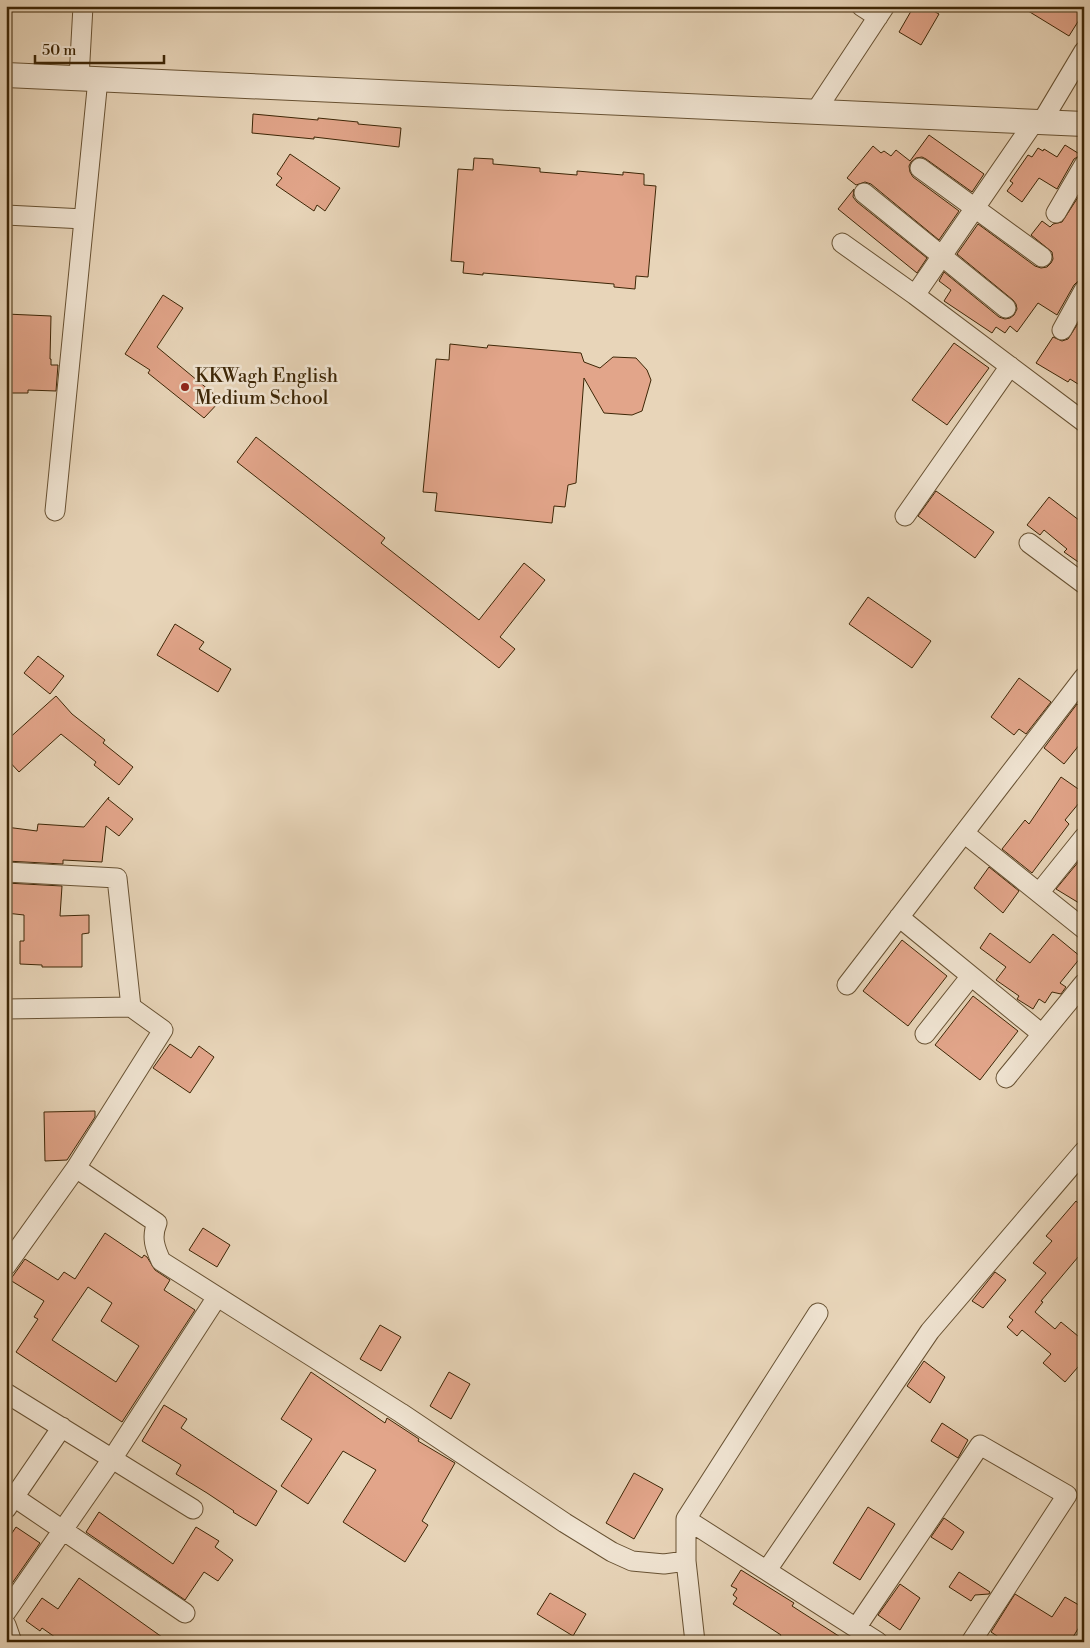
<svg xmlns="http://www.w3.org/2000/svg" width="1090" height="1648" font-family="'Libre Bodoni',serif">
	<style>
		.building { fill: #e2a58a; stroke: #3d2606; fill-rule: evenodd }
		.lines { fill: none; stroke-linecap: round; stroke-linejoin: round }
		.minor-casing { stroke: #685233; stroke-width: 21 }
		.tertiary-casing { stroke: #685233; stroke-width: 26 }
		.minor { stroke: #f0e4d2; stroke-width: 19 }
		.tertiary { stroke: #f0e4d2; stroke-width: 24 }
		.poi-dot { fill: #8f2418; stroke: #f0e4d2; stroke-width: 2 }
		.labels { text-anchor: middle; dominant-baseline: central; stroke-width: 5; stroke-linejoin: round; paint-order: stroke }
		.poi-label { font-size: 19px; fill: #3d2606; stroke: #f0e4d2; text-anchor: start }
	</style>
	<rect width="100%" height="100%" fill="#e8d5b9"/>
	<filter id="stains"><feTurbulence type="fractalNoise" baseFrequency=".004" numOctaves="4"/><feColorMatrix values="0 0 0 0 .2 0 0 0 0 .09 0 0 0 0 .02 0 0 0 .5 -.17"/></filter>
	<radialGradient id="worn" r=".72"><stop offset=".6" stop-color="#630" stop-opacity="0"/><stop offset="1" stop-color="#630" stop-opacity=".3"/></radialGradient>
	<path class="building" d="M 914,6 L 924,6 L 939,14 L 921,45 L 899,32 Z
		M 1020,6 L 1084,6 L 1084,12 L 1069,36 Z
		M 253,114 L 318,120 L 318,118 L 358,122 L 358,124 L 401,128 L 399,147 L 314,137 L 314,139 L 252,133 Z
		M 929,135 L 984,174 L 972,192 L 926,159 L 922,157 L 916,158 L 911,162 L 909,166 L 910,172 L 913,177 L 959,211 L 939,240 L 871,184 L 865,182 L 856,185 L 847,178 L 873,146 L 881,153 L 884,151 L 891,156 L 896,150 L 910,161 Z
		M 1065,145 L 1081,155 L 1074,159 L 1057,189 L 1039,178 L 1022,202 L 1007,191 L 1013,183 L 1010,181 L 1028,155 L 1032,157 L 1038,148 L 1043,151 L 1044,149 L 1057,157 Z
		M 290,154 L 340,188 L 325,211 L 317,205 L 314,211 L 276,185 L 282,178 L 277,174 Z
		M 474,158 L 493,159 L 493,164 L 540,168 L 540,172 L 577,175 L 577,171 L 623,175 L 623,172 L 644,174 L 644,185 L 656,186 L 648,277 L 636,276 L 635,289 L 614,287 L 614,284 L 483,273 L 483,275 L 463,273 L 464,262 L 451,261 L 458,169 L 473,170 Z
		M 1084,188 L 1084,279 L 1079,280 L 1074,285 L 1057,315 L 1038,303 L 1017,332 L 1010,326 L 1005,333 L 996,327 L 992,333 L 944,301 L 951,290 L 939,281 L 944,272 L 999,317 L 1005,319 L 1010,318 L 1014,315 L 1017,309 L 1016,304 L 1013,300 L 957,254 L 978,224 L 1035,266 L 1041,268 L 1047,267 L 1051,263 L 1053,259 L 1052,252 L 1031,235 L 1042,221 L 1050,227 L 1053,224 L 1062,222 Z
		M 854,189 L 853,197 L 857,202 L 927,258 L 917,273 L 838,209 Z
		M 163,295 L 183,308 L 157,347 L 221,400 L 204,418 L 148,373 L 150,370 L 125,354 Z
		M 6,314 L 51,316 L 50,359 L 51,359 L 51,365 L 58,365 L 56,391 L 28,390 L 28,393 L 11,393 L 11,391 L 6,391 Z
		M 1084,314 L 1084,374 L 1078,384 L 1070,379 L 1068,382 L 1036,363 L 1053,337 L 1062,341 L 1068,339 Z
		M 954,343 L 989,368 L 947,425 L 912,400 Z
		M 450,344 L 487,348 L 488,345 L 581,353 L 584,362 L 600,368 L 613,357 L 636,358 L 647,370 L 651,380 L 642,411 L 632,415 L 604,413 L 584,378 L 576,483 L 568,485 L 565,507 L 554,506 L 552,523 L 435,511 L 437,493 L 423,492 L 436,359 L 449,360 Z
		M 256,437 L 385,538 L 381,543 L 479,620 L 524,563 L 545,580 L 500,637 L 515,649 L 499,668 L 237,462 Z
		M 936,491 L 994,532 L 975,558 L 918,516 Z
		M 1049,497 L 1084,524 L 1084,566 L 1064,552 L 1067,549 L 1044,530 L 1040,535 L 1027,525 Z
		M 868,597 L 931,641 L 912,668 L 849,624 Z
		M 175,624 L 204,642 L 199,649 L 231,669 L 218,692 L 157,655 Z
		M 38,656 L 64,676 L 50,694 L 24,673 Z
		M 1019,678 L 1051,702 L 1026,734 L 1019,729 L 1014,735 L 991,717 Z
		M 56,696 L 72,714 L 105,740 L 103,743 L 133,767 L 119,785 L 94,765 L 96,762 L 61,734 L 19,772 L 6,758 L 6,741 Z
		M 1077,704 L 1084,709 L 1084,739 L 1064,764 L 1044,748 Z
		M 1061,777 L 1084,793 L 1084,797 L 1065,820 L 1069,824 L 1032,873 L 1002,849 L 1025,820 L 1029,824 Z
		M 109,797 L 108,799 L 133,819 L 119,836 L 106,826 L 102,862 L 63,860 L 63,864 L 6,861 L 6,827 L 37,831 L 38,824 L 84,827 Z
		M 1084,855 L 1084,894 L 1079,903 L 1056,889 Z
		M 989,867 L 1019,891 L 1003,913 L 974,888 Z
		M 6,883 L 62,886 L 60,916 L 89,915 L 89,933 L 82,934 L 82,967 L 42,967 L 42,965 L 20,964 L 20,941 L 24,941 L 24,915 L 6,913 Z
		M 990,933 L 1030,963 L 1053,934 L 1081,957 L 1060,983 L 1066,987 L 1061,994 L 1052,992 L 1045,1003 L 1039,999 L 1033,1009 L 1017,999 L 1019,996 L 996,980 L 1006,967 L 980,948 Z
		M 902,940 L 947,976 L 908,1026 L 863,991 Z
		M 973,996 L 1018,1031 L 980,1080 L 935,1045 Z
		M 170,1044 L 191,1058 L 199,1046 L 214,1057 L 190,1093 L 153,1068 Z
		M 95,1111 L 95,1117 L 67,1160 L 45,1161 L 44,1112 Z
		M 1076,1201 L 1084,1208 L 1084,1250 L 1041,1301 L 1043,1302 L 1035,1312 L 1055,1329 L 1061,1322 L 1084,1341 L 1084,1360 L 1065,1382 L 1043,1363 L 1051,1354 L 1022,1330 L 1017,1336 L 1007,1327 L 1013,1320 L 1009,1317 L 1046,1273 L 1033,1263 L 1052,1241 L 1046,1236 Z
		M 203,1228 L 230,1245 L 217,1267 L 189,1250 Z
		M 105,1233 L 142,1258 L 144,1255 L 147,1257 L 155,1270 L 170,1280 L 164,1290 L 195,1310 L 122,1422 L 16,1352 L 38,1319 L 34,1317 L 44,1301 L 10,1280 L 25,1259 L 58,1280 L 64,1272 L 75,1279 ZM 88,1287 L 112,1303 L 101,1321 L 139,1346 L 116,1382 L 52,1340 Z
		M 995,1272 L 1006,1280 L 983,1308 L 972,1301 Z
		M 380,1325 L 401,1337 L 381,1371 L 360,1359 Z
		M 924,1361 L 945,1377 L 930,1403 L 907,1386 Z
		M 311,1372 L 385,1423 L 387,1418 L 419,1439 L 418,1441 L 455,1463 L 422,1521 L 428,1525 L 405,1562 L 343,1522 L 376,1470 L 343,1451 L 308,1504 L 281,1486 L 312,1439 L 281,1419 Z
		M 449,1372 L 470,1384 L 451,1419 L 430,1406 Z
		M 164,1405 L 187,1419 L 181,1428 L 277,1491 L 256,1526 L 233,1512 L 234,1511 L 207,1493 L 176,1474 L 181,1465 L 142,1441 Z
		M 942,1423 L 968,1440 L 958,1458 L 931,1441 Z
		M 634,1473 L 663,1489 L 634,1539 L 606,1523 Z
		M 868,1507 L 895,1524 L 860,1580 L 833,1563 Z
		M 99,1512 L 173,1564 L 196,1527 L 219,1541 L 215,1547 L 233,1560 L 218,1581 L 204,1572 L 185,1600 L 86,1532 Z
		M 944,1518 L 964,1532 L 952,1550 L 931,1537 Z
		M 16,1527 L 40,1543 L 6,1592 L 6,1542 Z
		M 741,1570 L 794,1603 L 792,1606 L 848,1642 L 777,1642 L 781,1635 L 733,1604 L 737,1598 L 733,1595 L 737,1589 L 731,1586 Z
		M 959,1572 L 990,1592 L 989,1594 L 975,1595 L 971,1601 L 949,1587 Z
		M 79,1578 L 169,1642 L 62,1642 L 42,1628 L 40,1631 L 26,1621 L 42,1598 L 58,1609 Z
		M 900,1584 L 920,1598 L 900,1630 L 878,1615 Z
		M 550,1593 L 586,1614 L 573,1636 L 537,1614 Z
		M 1015,1594 L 1052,1617 L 1065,1597 L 1084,1608 L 1084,1619 L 1070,1642 L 1006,1642 L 991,1632 Z"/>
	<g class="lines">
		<defs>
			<path id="minor" d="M 861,6 L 878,17
				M 79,78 L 83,6
				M 815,112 L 885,6
				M 1041,123 L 1084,51
				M 920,168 L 1042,257
				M 864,193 L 1006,308
				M 1056,213 L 1084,165
				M 6,215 L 84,219
				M 842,243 L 915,295 L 1084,422
				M 915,295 L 1034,122
				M 1062,330 L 1084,290
				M 55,511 L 98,79
				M 905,516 L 1010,366
				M 1029,543 L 1084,584
				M 964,833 L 1084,929
				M 6,872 L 117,878 L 131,1007
				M 1039,893 L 1084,837
				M 899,917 L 1042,1034
				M 847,985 L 1084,677
				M 6,1009 L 131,1007 L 163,1030 L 76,1168 L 6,1266
				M 925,1034 L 971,976
				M 1006,1078 L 1084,983
				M 76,1168 L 157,1223 C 151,1237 155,1248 161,1261 L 401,1413 L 565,1523 L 612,1552 L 632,1561 L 664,1564 L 686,1561
				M 6,1393 L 193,1509
				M 14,1497 L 185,1613
				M 6,1509 L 62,1427
				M 686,1519 L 878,1642
				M 767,1570 L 930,1331 L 1084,1151
				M 6,1612 L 112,1459 L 217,1297
				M 6,1625 L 12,1642
				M 856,1628 L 980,1445 L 1067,1495 L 971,1642
				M 695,1642 L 686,1561 L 686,1519 L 818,1313"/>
			<path id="tertiary" d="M 6,75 L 1084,124"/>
		</defs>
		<use href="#minor" class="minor-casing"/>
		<use href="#tertiary" class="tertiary-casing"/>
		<use href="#minor" class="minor"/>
		<use href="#tertiary" class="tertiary"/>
	</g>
	<circle class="poi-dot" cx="185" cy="387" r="5"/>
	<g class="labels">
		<g class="poi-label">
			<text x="195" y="376">KKWagh English<tspan x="195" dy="22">Medium School</tspan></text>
		</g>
	</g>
	<rect width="1090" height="1648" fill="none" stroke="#e8d5b9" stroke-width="25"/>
	<rect x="8" y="8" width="1075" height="1633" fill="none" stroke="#3d2606" stroke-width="2.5"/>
	<rect x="12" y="12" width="1065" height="1623" fill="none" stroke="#3d2606"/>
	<path d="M35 55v8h129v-8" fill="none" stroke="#3d2606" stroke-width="2.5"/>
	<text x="42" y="55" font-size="15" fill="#3d2606" stroke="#f0e4d2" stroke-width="4" paint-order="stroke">50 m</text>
	<rect width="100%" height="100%" filter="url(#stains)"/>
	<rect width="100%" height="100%" fill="url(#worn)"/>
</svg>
